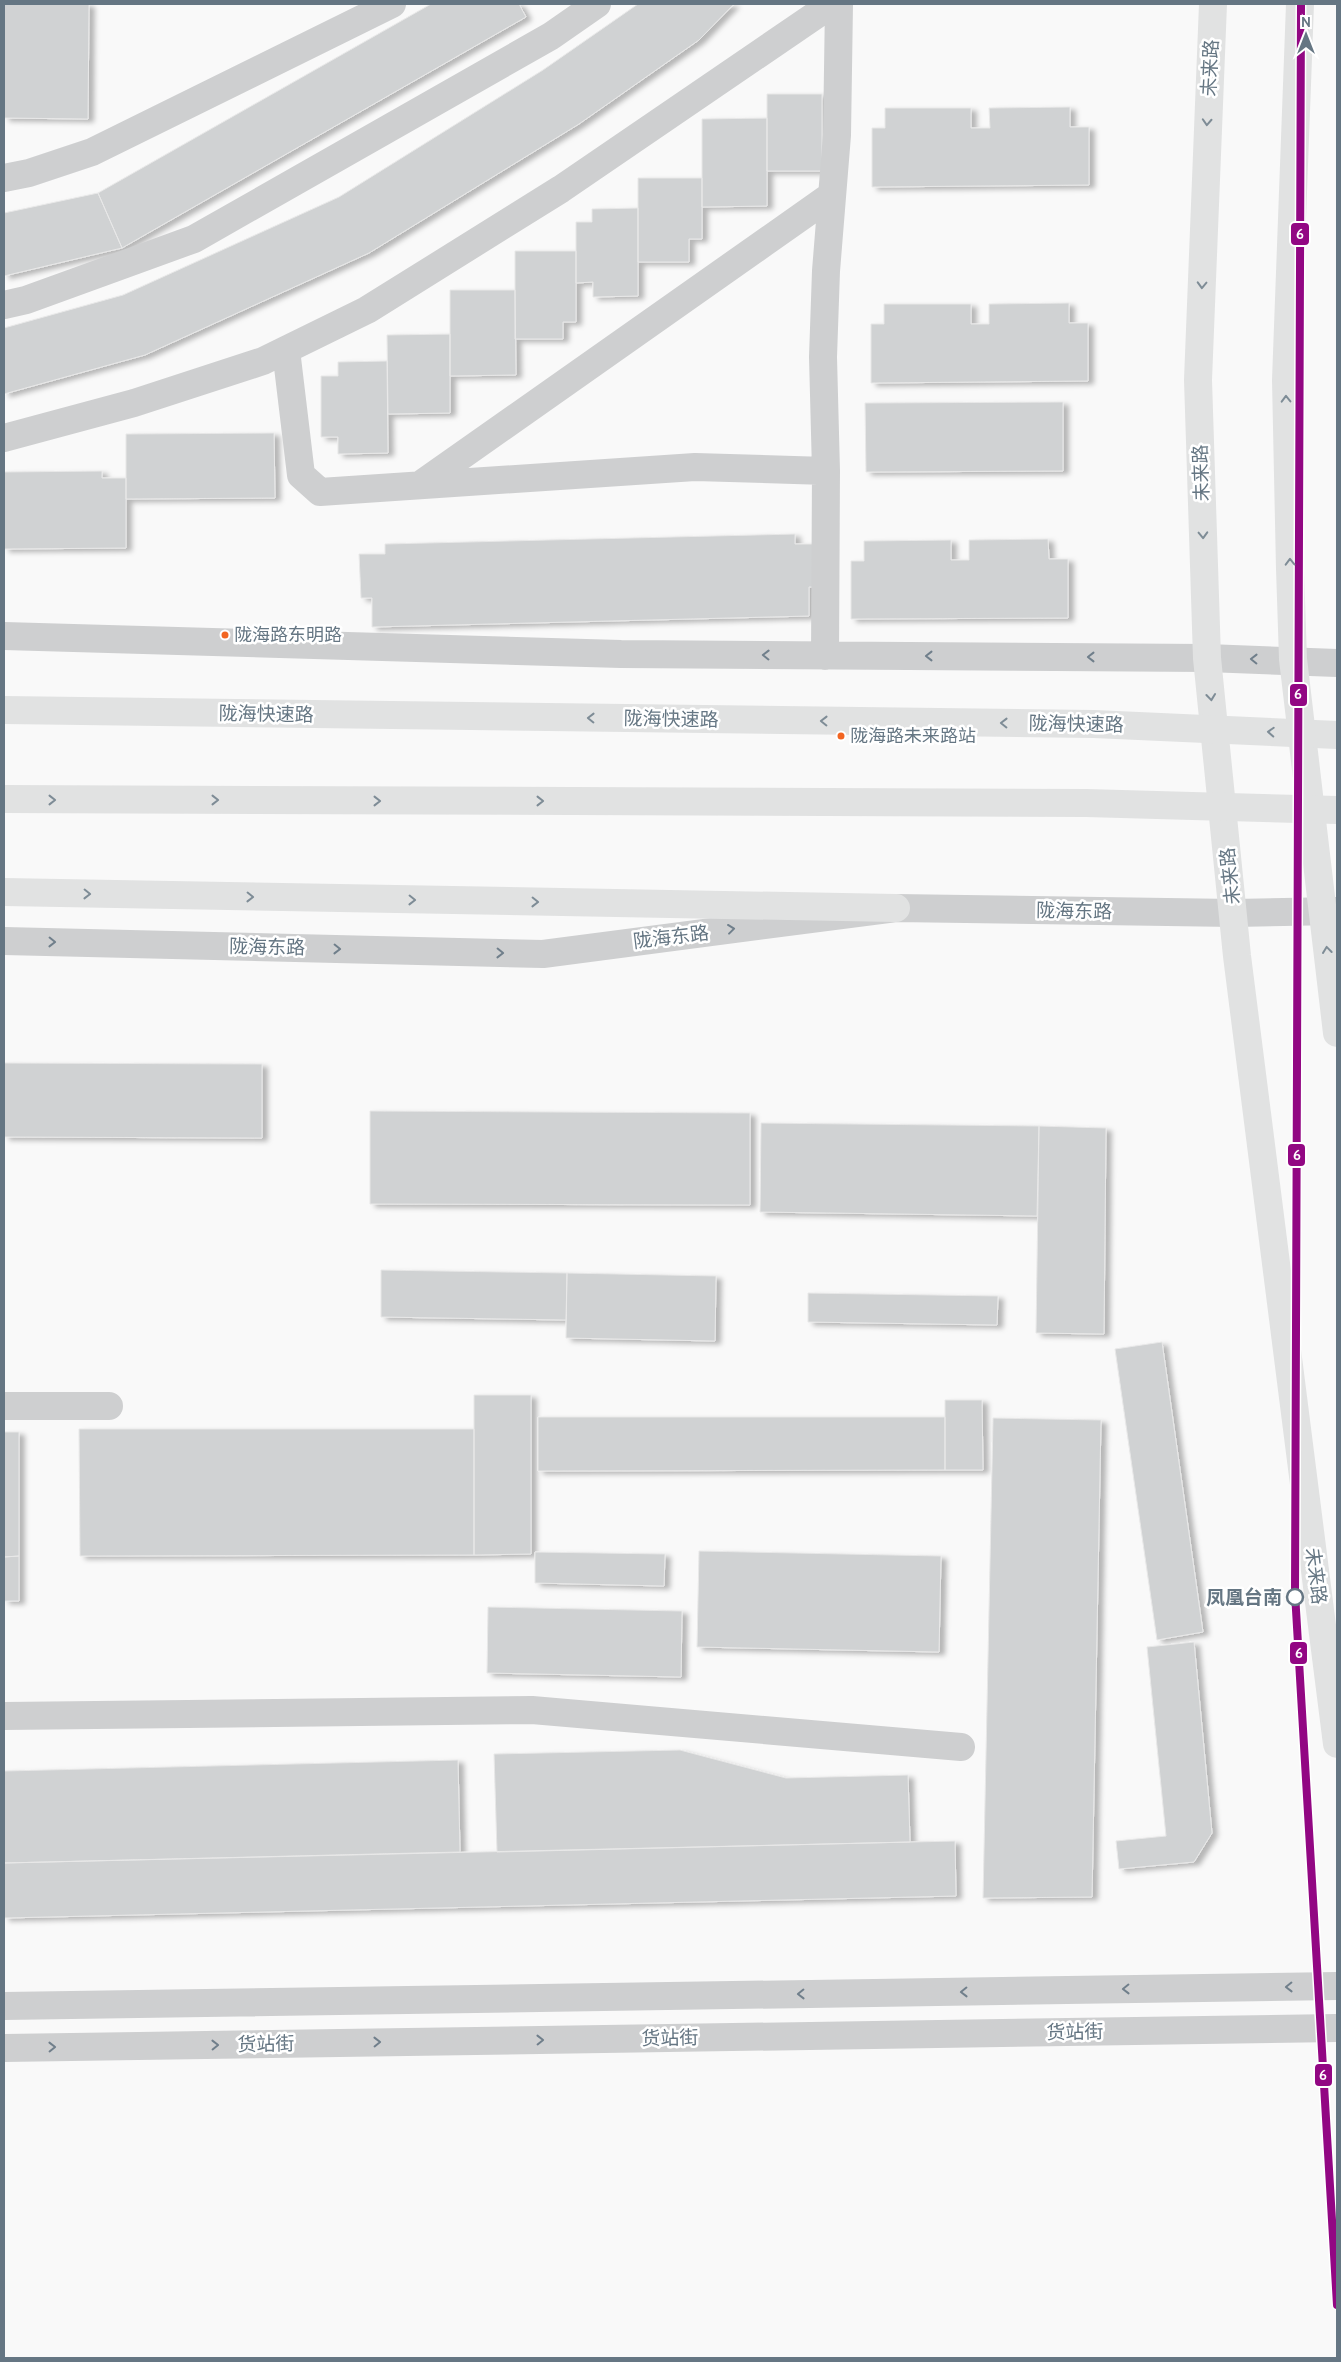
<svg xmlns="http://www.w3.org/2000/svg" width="1341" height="2362" font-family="Cabin,'Noto Sans SC',sans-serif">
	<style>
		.building { fill: #d0d2d3; stroke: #e8e8e8; filter: url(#shadow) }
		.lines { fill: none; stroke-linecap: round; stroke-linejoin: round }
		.minor { stroke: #cecfd0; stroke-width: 28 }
		.major { stroke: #e1e2e2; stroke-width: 28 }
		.highway { stroke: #e1e2e2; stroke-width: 28 }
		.metro-1-casing { stroke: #fff; stroke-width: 11 }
		.metro-1 { stroke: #920783; stroke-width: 8 }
		.oneway { stroke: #7e8c96 }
		.oneway2 { stroke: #707f8b }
		.bus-dot { fill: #f26522; stroke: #fff; stroke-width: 2 }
		.stop-dot { fill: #fff; stroke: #657683; stroke-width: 2.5 }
		.labels { text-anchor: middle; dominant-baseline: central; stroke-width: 5; stroke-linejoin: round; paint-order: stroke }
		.bus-label { font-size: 18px; fill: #657683; stroke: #fff; text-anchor: start }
		.street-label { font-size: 19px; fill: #657683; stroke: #fff }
		.stop-label { font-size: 19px; font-weight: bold; fill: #657683; stroke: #fff; text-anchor: end }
		.line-badge { stroke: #fff; stroke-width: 2 }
		.badge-label { font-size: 14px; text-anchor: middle; font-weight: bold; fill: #fff }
	</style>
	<defs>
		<filter id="shadow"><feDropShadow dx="5.5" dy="3" stdDeviation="2.5" flood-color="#0004"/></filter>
	</defs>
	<rect width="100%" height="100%" fill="#f9f9f9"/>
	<path class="building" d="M 4,4 L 89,4 L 88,119 L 4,118 Z
		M 431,4 L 519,4 L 526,17 L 122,248 L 98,193 Z
		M 638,4 L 734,4 L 699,40 L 579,124 L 369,253 L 145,355 L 4,394 L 4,328 L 123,295 L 339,197 L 543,70 Z
		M 767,94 L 822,94 L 822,171 L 767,171 Z
		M 1070,107 L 1070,127 L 1089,127 L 1089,185 L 872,187 L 872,128 L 885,128 L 885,108 L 971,108 L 971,128 L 990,128 L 989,108 Z
		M 767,118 L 767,206 L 702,207 L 702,119 Z
		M 638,178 L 702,178 L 702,239 L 689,239 L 689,262 L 638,262 Z
		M 98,193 L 122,248 L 4,276 L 4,213 Z
		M 638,208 L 638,296 L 593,297 L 593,282 L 576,283 L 576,222 L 592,222 L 592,209 Z
		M 515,251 L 576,251 L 576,322 L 563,322 L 563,339 L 515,339 Z
		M 450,290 L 515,290 L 516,375 L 450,376 Z
		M 1069,303 L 1069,323 L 1088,323 L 1088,381 L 871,383 L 871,324 L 884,324 L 884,304 L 971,304 L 971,324 L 989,324 L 989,304 Z
		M 450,334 L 450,413 L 388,414 L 387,335 Z
		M 387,361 L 388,453 L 338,454 L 338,437 L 321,437 L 321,376 L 338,376 L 338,362 Z
		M 1063,402 L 1063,471 L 866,472 L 865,403 Z
		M 274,433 L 275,498 L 126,499 L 126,434 Z
		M 102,471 L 102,478 L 126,478 L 126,548 L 4,549 L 4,472 Z
		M 795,534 L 795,544 L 818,544 L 819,587 L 809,587 L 809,616 L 372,627 L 372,598 L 361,598 L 359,554 L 385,554 L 385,544 Z
		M 1048,539 L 1049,559 L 1068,559 L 1068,618 L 851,619 L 851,561 L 864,561 L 864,541 L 951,540 L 951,560 L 969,560 L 969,540 Z
		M 4,1063 L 262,1064 L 262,1138 L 4,1137 Z
		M 370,1111 L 750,1113 L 750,1205 L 370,1204 Z
		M 761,1123 L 1039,1126 L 1037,1216 L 760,1212 Z
		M 1039,1126 L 1106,1128 L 1104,1334 L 1036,1333 Z
		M 381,1270 L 567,1273 L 566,1320 L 381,1317 Z
		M 567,1273 L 716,1276 L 715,1341 L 566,1338 Z
		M 808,1293 L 998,1296 L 997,1325 L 808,1322 Z
		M 1162,1342 L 1203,1632 L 1157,1640 L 1115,1349 Z
		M 474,1395 L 531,1395 L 531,1554 L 474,1555 Z
		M 945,1400 L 982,1400 L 983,1470 L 945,1470 Z
		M 538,1417 L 945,1417 L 945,1470 L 538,1471 Z
		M 993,1418 L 1101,1420 L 1092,1897 L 983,1898 Z
		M 79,1429 L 474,1429 L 474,1555 L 80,1556 Z
		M 4,1432 L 19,1432 L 19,1556 L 4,1557 Z
		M 699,1551 L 941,1556 L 939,1652 L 697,1647 Z
		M 535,1552 L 665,1554 L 664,1586 L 535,1583 Z
		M 19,1556 L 19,1601 L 4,1601 L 4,1557 Z
		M 488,1607 L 682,1611 L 681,1677 L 487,1673 Z
		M 1194,1642 L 1212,1833 L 1194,1862 L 1119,1869 L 1116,1841 L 1166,1836 L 1147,1647 Z
		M 680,1750 L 786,1778 L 908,1775 L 910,1842 L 497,1852 L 494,1754 Z
		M 458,1760 L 460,1852 L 4,1863 L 4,1771 Z
		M 955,1841 L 956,1896 L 4,1918 L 4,1863 Z"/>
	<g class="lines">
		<path class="minor" d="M 4,178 L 29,173 L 92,152 L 392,4
			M 4,305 L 26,300 L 194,239 L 551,36 L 597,4
			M 286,350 L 301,475 L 320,492 L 695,467 L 826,471
			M 4,438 L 134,403 L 263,361 L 367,310 L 561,189 L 832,4
			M 420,485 L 832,195
			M 4,636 L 621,654 L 1207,658 L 1337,663
			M 825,656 L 826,471 L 823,357 L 826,271 L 837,135 L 839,4
			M 4,941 L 543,954 L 896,908 L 1234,913 L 1337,911
			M 4,1406 L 109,1406
			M 4,1716 L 532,1710 L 961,1747
			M 4,2006 L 1337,1986
			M 4,2048 L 1337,2028"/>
		<path class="major" d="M 1213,4 L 1198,380 L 1207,658 L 1237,956 L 1337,1744
			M 1300,4 L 1286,380 L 1290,569 L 1293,659 L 1337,1033"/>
		<path class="highway" d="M 4,710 L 1094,724 L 1337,735
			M 4,799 L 1086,803 L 1337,810
			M 4,892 L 896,908"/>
		<defs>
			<path id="metro-1" d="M 1301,4 L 1295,1593 L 1337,2305"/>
		</defs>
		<use href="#metro-1" class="metro-1-casing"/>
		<use href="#metro-1" class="metro-1"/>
	</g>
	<defs><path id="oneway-chevron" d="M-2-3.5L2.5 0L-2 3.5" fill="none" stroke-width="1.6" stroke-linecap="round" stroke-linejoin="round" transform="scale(1.25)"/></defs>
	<g class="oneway">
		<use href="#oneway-chevron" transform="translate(1207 122) rotate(93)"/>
		<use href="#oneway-chevron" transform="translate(1202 285) rotate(92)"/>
		<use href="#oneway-chevron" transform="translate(1286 399) rotate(-91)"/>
		<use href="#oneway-chevron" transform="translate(1203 535) rotate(88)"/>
		<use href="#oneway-chevron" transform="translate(1290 562) rotate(-91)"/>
		<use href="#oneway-chevron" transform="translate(1211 697) rotate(84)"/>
		<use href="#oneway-chevron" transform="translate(591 718) rotate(-179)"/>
		<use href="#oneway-chevron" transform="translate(824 721) rotate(-179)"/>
		<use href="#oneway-chevron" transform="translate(1004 723) rotate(-179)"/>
		<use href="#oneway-chevron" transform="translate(1271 732) rotate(-177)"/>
		<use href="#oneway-chevron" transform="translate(52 800)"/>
		<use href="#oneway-chevron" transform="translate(215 800)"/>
		<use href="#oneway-chevron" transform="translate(377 801)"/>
		<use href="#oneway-chevron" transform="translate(540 801)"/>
		<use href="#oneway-chevron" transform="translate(87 894) rotate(1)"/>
		<use href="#oneway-chevron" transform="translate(250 897) rotate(1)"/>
		<use href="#oneway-chevron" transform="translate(412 900) rotate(1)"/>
		<use href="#oneway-chevron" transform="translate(535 902) rotate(1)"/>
		<use href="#oneway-chevron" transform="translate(1327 950) rotate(-97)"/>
	</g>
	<g class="oneway2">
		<use href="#oneway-chevron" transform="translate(766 655) rotate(-179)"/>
		<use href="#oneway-chevron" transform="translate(929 656) rotate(-180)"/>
		<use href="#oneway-chevron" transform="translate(1091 657) rotate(-180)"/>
		<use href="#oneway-chevron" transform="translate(1254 659) rotate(-179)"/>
		<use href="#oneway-chevron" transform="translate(731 929) rotate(-7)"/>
		<use href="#oneway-chevron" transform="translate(52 942) rotate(1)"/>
		<use href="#oneway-chevron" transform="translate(337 949) rotate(1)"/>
		<use href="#oneway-chevron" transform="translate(500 953) rotate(1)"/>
		<use href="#oneway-chevron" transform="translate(1289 1987) rotate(179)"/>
		<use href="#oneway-chevron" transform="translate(1126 1989) rotate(179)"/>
		<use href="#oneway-chevron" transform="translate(964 1992) rotate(179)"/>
		<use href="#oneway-chevron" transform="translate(801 1994) rotate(179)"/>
		<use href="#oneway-chevron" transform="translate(540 2040) rotate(-1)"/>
		<use href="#oneway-chevron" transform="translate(377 2042) rotate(-1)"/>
		<use href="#oneway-chevron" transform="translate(215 2045) rotate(-1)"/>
		<use href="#oneway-chevron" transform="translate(52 2047) rotate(-1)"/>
	</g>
	<g class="bus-dot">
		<circle cx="225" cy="635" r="4.5"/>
		<circle cx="841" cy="736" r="4.5"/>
	</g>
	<circle class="stop-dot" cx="1295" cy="1597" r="8"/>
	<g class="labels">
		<g class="bus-label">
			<text x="234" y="635">陇海路东明路</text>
			<text x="850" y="736">陇海路未来路站</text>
		</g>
		<g class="street-label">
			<text transform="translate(1210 68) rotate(-87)">未来路</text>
			<text transform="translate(1201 473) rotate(-92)">未来路</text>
			<text transform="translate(266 714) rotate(1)">陇海快速路</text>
			<text transform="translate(671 719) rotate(1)">陇海快速路</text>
			<text transform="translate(1076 724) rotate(1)">陇海快速路</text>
			<text transform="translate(1230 876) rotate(-96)">未来路</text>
			<text transform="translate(1074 911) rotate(1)">陇海东路</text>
			<text transform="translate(671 937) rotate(-7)">陇海东路</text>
			<text transform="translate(267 947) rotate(1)">陇海东路</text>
			<text transform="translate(1316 1576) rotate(83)">未来路</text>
			<text transform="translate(1075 2032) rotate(-1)">货站街</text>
			<text transform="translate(670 2038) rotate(-1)">货站街</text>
			<text transform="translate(266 2044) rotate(-1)">货站街</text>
		</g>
		<g class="stop-label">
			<text x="1282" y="1597">凤凰台南</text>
		</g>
	</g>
	<g class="line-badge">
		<rect x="1290" y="222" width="20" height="24" rx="5" fill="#920783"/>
		<rect x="1289" y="683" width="19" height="24" rx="5" fill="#920783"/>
		<rect x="1287" y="1143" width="19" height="24" rx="5" fill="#920783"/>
		<rect x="1289" y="1641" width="19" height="24" rx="5" fill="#920783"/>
		<rect x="1314" y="2063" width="19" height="24" rx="5" fill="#920783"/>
	</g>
	<g class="badge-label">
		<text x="1300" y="239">6</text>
		<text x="1298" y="699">6</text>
		<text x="1297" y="1160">6</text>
		<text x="1299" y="1658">6</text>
		<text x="1323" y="2080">6</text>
	</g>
	<rect width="1341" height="2362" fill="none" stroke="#657683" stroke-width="10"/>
	<g transform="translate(1306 35)" stroke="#ffffff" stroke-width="4" paint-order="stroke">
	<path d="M0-4L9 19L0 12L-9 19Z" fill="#657683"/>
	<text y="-8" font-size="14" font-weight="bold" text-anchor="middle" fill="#657683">N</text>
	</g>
</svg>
